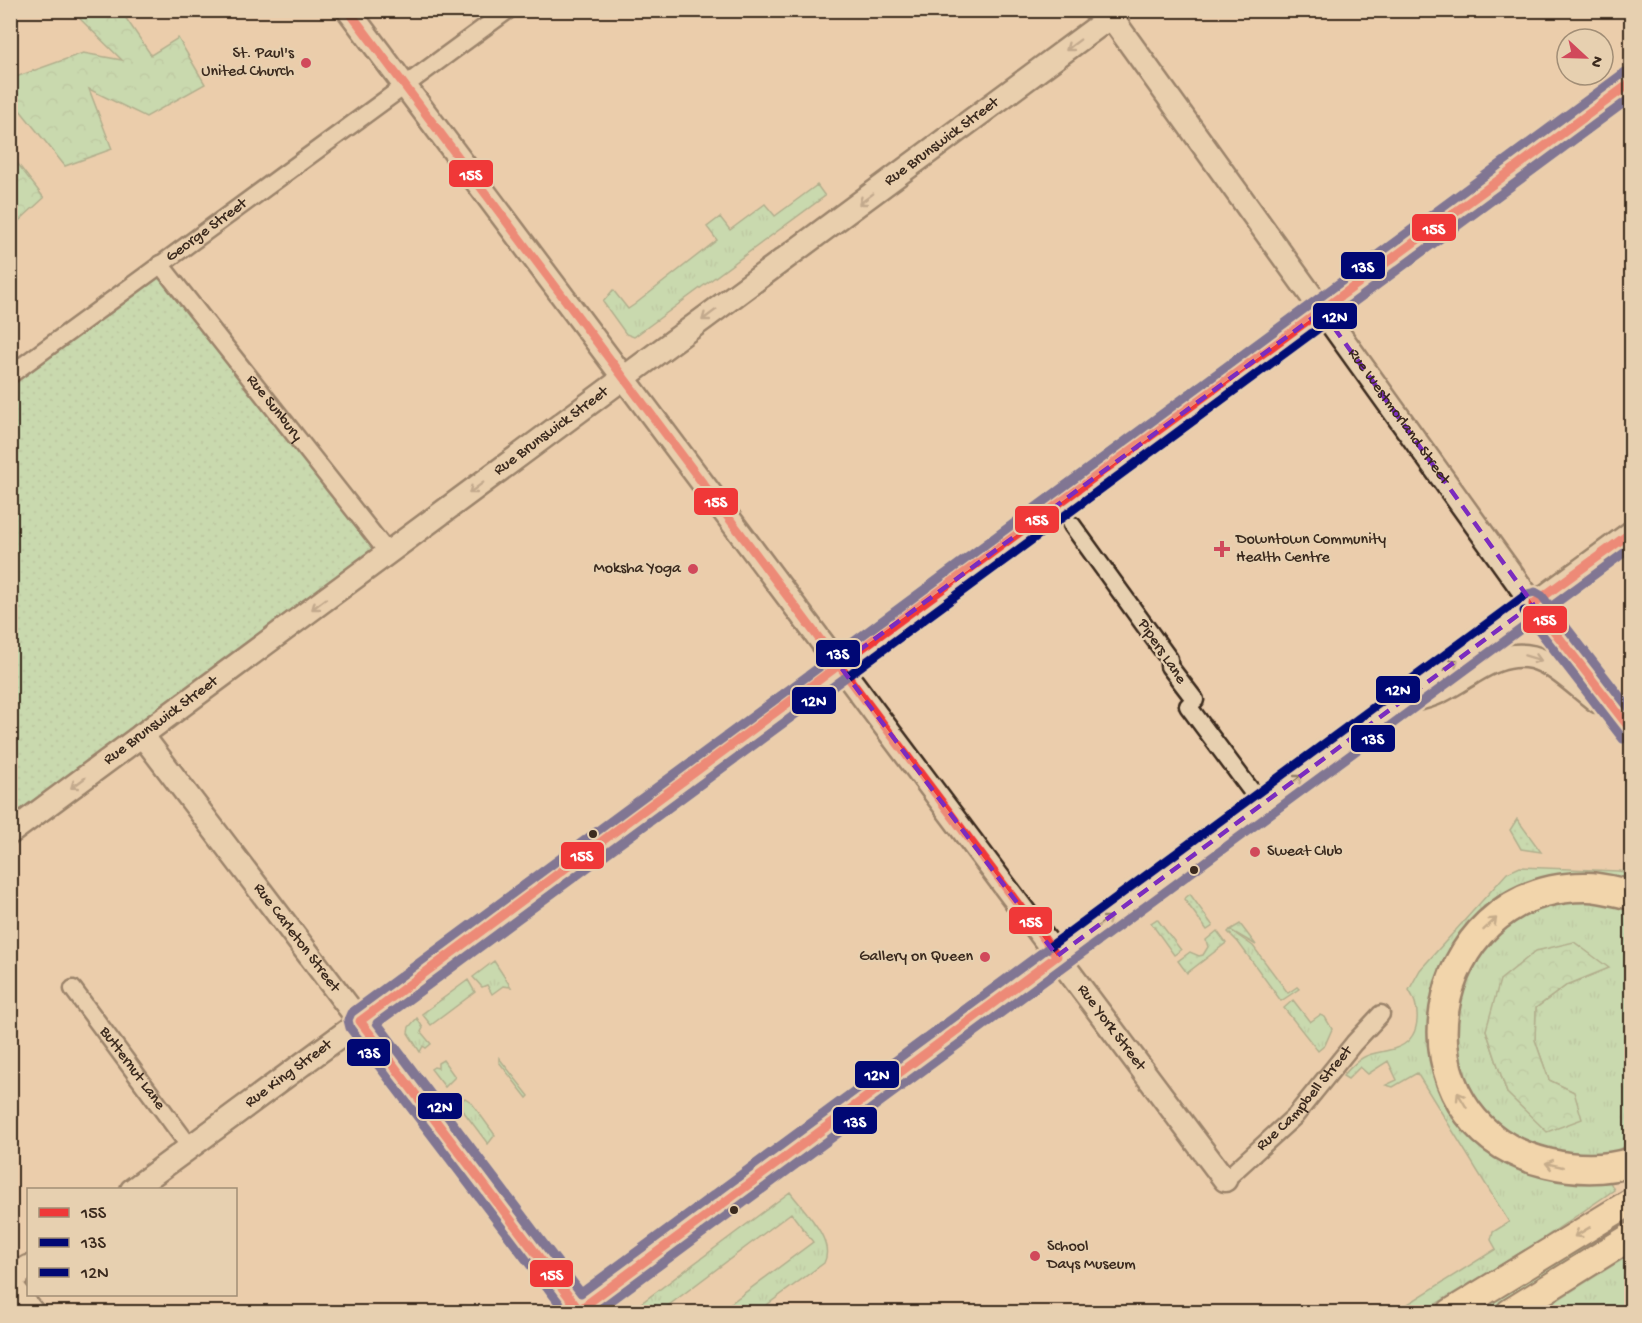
<svg xmlns="http://www.w3.org/2000/svg" width="1642" height="1323" font-family="'Gochi Hand',sans-serif">
	<style>
		.grass { fill: url(#grass-tufts); stroke: #6d8868; stroke-width: 1.5; fill-rule: evenodd }
		.forest { fill: url(#forest-crowns); stroke: #6d8868; stroke-width: 1.5 }
		.park { fill: url(#park-dots); stroke: #6d8868; stroke-width: 1.5 }
		.lines { fill: none; stroke-linecap: round; stroke-linejoin: round }
		.street-casing { stroke: #3b2a1e; stroke-width: 21 }
		.secondary-casing { stroke: #3b2a1e; stroke-width: 27 }
		.primary-casing { stroke: #3b2a1e; stroke-width: 30 }
		.highway-casing { stroke: #3b2a1e; stroke-width: 33 }
		.street { stroke: #e7d0b0; stroke-width: 16 }
		.secondary { stroke: #e7d0b0; stroke-width: 22 }
		.primary { stroke: #faddab; stroke-width: 26 }
		.highway { stroke: #faddab; stroke-width: 28 }
		.bus-1-casing { stroke: #e7d0b0; stroke-width: 14 }
		.bus-2-casing { stroke: #e7d0b0; stroke-width: 14 }
		.bus-3-casing { stroke: #e7d0b0; stroke-width: 14 }
		.bus-1 { stroke: #f03838; stroke-width: 9 }
		.bus-2 { stroke: #000774; stroke-width: 9 }
		.bus-3 { stroke: #000774; stroke-width: 9 }
		.oneway { stroke: #917d67 }
		.oneway2 { stroke: #9a8464 }
		.marked { fill: none; stroke: #7b2cbf; stroke-width: 4.5; stroke-dasharray: 12 8; stroke-linejoin: round }
		.poi-dot { fill: #d1495b; stroke: #e7d0b0; stroke-width: 2 }
		.bus-dot { fill: #3b2a1e; stroke: #e7d0b0; stroke-width: 2 }
		.labels { text-anchor: middle; dominant-baseline: central; stroke-width: 4.5; stroke-linejoin: round; paint-order: stroke }
		.poi-label { font-size: 16px; fill: #3b2a1e; stroke: #e7d0b0; text-anchor: end }
		.street-label { font-size: 16px; fill: #3b2a1e; stroke: #e7d0b0 }
		.line-badge { stroke: #e7d0b0; stroke-width: 2 }
		.badge-label { font-size: 16px; text-anchor: middle; font-weight: bold; fill: #fff }
	</style>
	<defs>
		<pattern id="grass-tufts" width="24" height="20" patternUnits="userSpaceOnUse" patternTransform="scale(1.5)"><rect width="24" height="20" fill="#9fe6b2"/><path d="M3 7l-1-3M5 7V3M7 7l1-3M15 17l-1-3M17 17v-4M19 17l1-3" fill="none" stroke="#8ac599"/></pattern>
		<pattern id="forest-crowns" width="20" height="18" patternUnits="userSpaceOnUse" patternTransform="scale(1.5)"><rect width="20" height="18" fill="#9fe6b2"/><path d="M2 6a3 3 0 1 1 6 0M12 15a3 3 0 1 1 6 0" fill="none" stroke="#8ac599"/></pattern>
		<pattern id="park-dots" width="8" height="8" patternUnits="userSpaceOnUse" patternTransform="scale(1.5)"><rect width="8" height="8" fill="#9fe6b2"/><path d="M2 2h.1M6 6h.1" fill="none" stroke="#8ac599" stroke-width="1.8" stroke-linecap="round"/></pattern>
	</defs>
	<rect width="100%" height="100%" fill="#ebcdac"/>
	<filter id="ink" filterUnits="userSpaceOnUse"><feTurbulence type="fractalNoise" baseFrequency=".0167" numOctaves="2"/><feDisplacementMap in="SourceGraphic" scale="12" xChannelSelector="R" yChannelSelector="G"/><feConvolveMatrix kernelMatrix="1 2 1 2 8 2 1 2 1" color-interpolation-filters="sRGB"/></filter>
	<g filter="url(#ink)">
		<path class="grass" d="M 817,185 L 825,196 L 634,337 L 626,334 L 603,302 L 613,290 L 628,309 L 634,305 L 717,240 L 707,227 L 720,217 L 730,230 L 765,204 L 775,216 Z
			M 1520,867 L 1618,871 L 1631,873 L 1631,884 L 1567,878 L 1454,950 L 1455,1111 L 1608,1178 L 1614,1190 L 1541,1240 L 1423,1312 L 1395,1312 L 1496,1249 L 1491,1240 L 1493,1232 L 1509,1222 L 1417,1073 L 1393,1087 L 1386,1085 L 1397,1080 L 1388,1061 L 1368,1074 L 1360,1067 L 1348,1079 L 1343,1076 C 1349,1069 1356,1061 1364,1057 C 1373,1052 1386,1052 1396,1048 C 1422,1039 1421,1009 1409,990 L 1420,970 L 1507,873 Z
			M 1579,898 L 1631,905 L 1631,1152 L 1608,1157 L 1541,1151 L 1487,1118 L 1459,1072 L 1452,1013 L 1471,960 L 1521,912 ZM 1574,942 L 1608,968 L 1567,985 L 1536,1008 L 1535,1040 L 1549,1080 L 1574,1092 L 1507,1093 L 1486,1030 Z
			M 1230,930 L 1253,946 L 1288,993 L 1297,987 L 1299,989 L 1281,1001 L 1238,942 L 1228,932 Z
			M 494,961 L 511,987 L 503,986 L 492,994 L 487,985 L 482,987 L 473,977 Z
			M 468,980 L 475,992 L 431,1025 L 422,1014 Z
			M 1293,1000 L 1310,1022 L 1320,1015 L 1325,1017 L 1332,1029 L 1325,1045 L 1318,1051 L 1284,1008 Z
			M 417,1018 L 423,1028 L 421,1032 L 431,1044 L 426,1048 L 423,1046 L 420,1052 L 408,1033 L 409,1027 Z
			M 499,1058 L 529,1096 L 527,1098 L 499,1062 Z
			M 443,1060 L 455,1077 L 445,1087 L 431,1069 L 434,1067 L 438,1068 L 438,1063 Z
			M 465,1098 L 471,1102 L 495,1135 L 488,1144 L 458,1104 Z
			M 790,1192 C 803,1210 836,1240 824,1263 L 757,1312 L 719,1312 L 813,1242 L 791,1213 L 661,1311 L 640,1304 Z
			M 1631,1215 L 1631,1223 L 1486,1312 L 1474,1312 Z
			M 1631,1254 L 1631,1308 L 1620,1312 L 1538,1312 Z"/>
		<path class="forest" d="M 72,11 L 121,11 L 151,55 L 178,38 L 205,84 L 146,117 L 89,89 L 112,149 L 65,166 L 11,99 L 10,79 L 83,53 L 122,60 Z
			M 11,155 L 44,198 L 11,228 Z
			M 1574,942 L 1609,968 L 1567,985 L 1536,1008 L 1535,1040 L 1549,1080 L 1574,1092 L 1582,1119 L 1547,1132 L 1507,1093 L 1486,1030 L 1500,980 L 1536,951 Z"/>
		<path class="park" d="M 160,264 L 388,553 L 11,833 L 11,375 Z
			M 1517,819 L 1541,852 L 1521,849 L 1510,830 Z
			M 1190,894 L 1213,926 L 1207,930 L 1184,899 Z
			M 1157,919 L 1181,950 L 1174,955 L 1151,923 Z
			M 1240,924 L 1256,945 L 1230,930 Z
			M 1217,931 L 1226,943 L 1187,973 L 1178,961 L 1190,952 L 1199,956 L 1203,955 L 1208,947 L 1206,940 Z"/>
		<g class="lines">
			<defs>
				<g id="street">
					<path id="s1" d="M 160,264 L 388,553"/>
					<path id="s2" d="M 10,375 L 508,10"/>
					<path d="M 1072,525 L 1169,659 L 1169,666 L 1195,700 L 1188,706 L 1262,805"/>
					<path id="s3" d="M 73,989 L 190,1147"/>
					<path id="s4" d="M 1225,1180 L 1295,1116 L 1354,1043 L 1381,1014"/>
					<path d="M 11,1280 L 36,1312"/>
				</g>
				<g id="secondary">
					<path id="s5" d="M 348,10 L 1225,1180"/>
					<path id="s6" d="M 1106,10 L 1533,604 L 1632,732"/>
					<path d="M 1415,699 C 1437,696 1455,683 1473,672 C 1530,636 1551,665 1597,701"/>
					<path id="s7" d="M 142,735 L 579,1310"/>
					<path id="s8" d="M 10,833 L 1120,10"/>
					<path id="s9" d="M 132,1190 L 1632,82"/>
					<path d="M 10,1281 L 28,1267"/>
					<path d="M 576,1312 L 1632,532"/>
				</g>
				<path id="primary" d="M 1451,1312 L 1632,1201
					M 1510,1312 L 1632,1236"/>
				<path id="highway" d="M 1632,895 C 1617,892 1601,887 1587,887 C 1423,885 1384,1123 1547,1163 C 1576,1170 1603,1171 1632,1162"/>
			</defs>
			<use href="#street" class="street-casing"/>
			<use href="#secondary" class="secondary-casing"/>
			<use href="#primary" class="primary-casing"/>
			<use href="#highway" class="highway-casing"/>
			<use href="#street" class="street"/>
			<use href="#secondary" class="secondary"/>
			<use href="#primary" class="primary"/>
			<use href="#highway" class="highway"/>
			<defs>
				<path id="bus-1" d="M 348,10 L 839,665
					M 1632,532 L 1533,604 L 1632,731
					M 839,665 L 1057,956 L 579,1310 L 360,1021 Z
					M 839,665 L 1632,82"/>
				<path id="bus-2" d="M 1524,611 L 1623,739
					M 566,1312 L 350,1028 L 348,1020 L 351,1013 L 1625,72
					M 596,1312 L 1632,547"/>
				<path id="bus-3" d="M 1632,97 L 377,1023 L 581,1293 L 1527,594 L 1535,592 L 1542,596 L 1632,712"/>
			</defs>
			<use href="#bus-1" class="bus-1-casing"/>
			<use href="#bus-2" class="bus-2-casing"/>
			<use href="#bus-3" class="bus-3-casing"/>
			<use href="#bus-1" class="bus-1"/>
			<use href="#bus-2" class="bus-2"/>
			<use href="#bus-3" class="bus-3"/>
		</g>
		<defs><path id="oneway-shaft" d="M-6 0H5M1.5-3L5.5 0L1.5 3" fill="none" stroke-width="1.6" stroke-linecap="round" stroke-linejoin="round" transform="scale(1.5)"/></defs>
		<g class="oneway">
			<use href="#oneway-shaft" transform="translate(1073 45) rotate(143)"/>
			<use href="#oneway-shaft" transform="translate(866 199) rotate(143)"/>
			<use href="#oneway-shaft" transform="translate(709 315) rotate(143)"/>
			<use href="#oneway-shaft" transform="translate(476 488) rotate(143)"/>
			<use href="#oneway-shaft" transform="translate(319 604) rotate(143)"/>
			<use href="#oneway-shaft" transform="translate(1533 658) rotate(17)"/>
			<use href="#oneway-shaft" transform="translate(1451 665) rotate(-36)"/>
			<use href="#oneway-shaft" transform="translate(1295 781) rotate(-37)"/>
			<use href="#oneway-shaft" transform="translate(78 783) rotate(144)"/>
			<use href="#oneway-shaft" transform="translate(1104 922) rotate(-37)"/>
		</g>
		<g class="oneway2">
			<use href="#oneway-shaft" transform="translate(1490 924) rotate(-43)"/>
			<use href="#oneway-shaft" transform="translate(1462 1100) rotate(-121)"/>
			<use href="#oneway-shaft" transform="translate(1554 1165) rotate(-167)"/>
			<use href="#oneway-shaft" transform="translate(1582 1232) rotate(149)"/>
		</g>
	</g>
	<path d="M0 0H1642V1323H0ZM 1322,311 L 1533,604 L 1057,956 L 839,665 Z" fill="#ebcdac" fill-opacity=".55" fill-rule="evenodd"/>
	<path class="marked" d="M 1322,311 L 1533,604 L 1057,956 L 839,665 Z"/>
	<g class="poi-dot">
		<circle cx="306" cy="63" r="6"/>
		<path d="M1219 540h6v6h6v6h-6v6h-6v-6h-6v-6h6z"/>
		<circle cx="693" cy="569" r="6"/>
		<circle cx="1255" cy="852" r="6"/>
		<circle cx="985" cy="957" r="6"/>
		<circle cx="1035" cy="1256" r="6"/>
	</g>
	<g class="bus-dot">
		<circle cx="593" cy="834" r="5"/>
		<circle cx="1194" cy="870" r="5"/>
		<circle cx="734" cy="1210" r="5"/>
	</g>
	<g class="labels">
		<g class="poi-label">
			<text x="294" y="54">St. Paul's<tspan x="294" dy="18">United Church</tspan></text>
			<text x="1236" y="540" text-anchor="start">Downtown Community<tspan x="1236" dy="18">Health Centre</tspan></text>
			<text x="681" y="569">Moksha Yoga</text>
			<text x="1267" y="852" text-anchor="start">Sweat Club</text>
			<text x="973" y="957">Gallery on Queen</text>
			<text x="1047" y="1247" text-anchor="start">School<tspan x="1047" dy="18">Days Museum</tspan></text>
		</g>
		<g class="street-label">
			<text stroke="none"><textPath href="#s8" startOffset="1160">Rue Brunswick Street</textPath></text>
			<text stroke="none"><textPath href="#s2" startOffset="244">George Street</textPath></text>
			<text stroke="none"><textPath href="#s1" startOffset="184">Rue Sunbury</textPath></text>
			<text stroke="none"><textPath href="#s6" startOffset="501">Rue Westmorland Street</textPath></text>
			<text stroke="none"><textPath href="#s8" startOffset="674">Rue Brunswick Street</textPath></text>
			<text transform="translate(1161 652) rotate(56)">Pipers Lane</text>
			<text stroke="none"><textPath href="#s8" startOffset="188">Rue Brunswick Street</textPath></text>
			<text stroke="none"><textPath href="#s7" startOffset="255">Rue Carleton Street</textPath></text>
			<text stroke="none"><textPath href="#s5" startOffset="1272">Rue York Street</textPath></text>
			<text stroke="none"><textPath href="#s3" startOffset="99">Butternut Lane</textPath></text>
			<text stroke="none"><textPath href="#s9" startOffset="195">Rue King Street</textPath></text>
			<text stroke="none"><textPath href="#s4" startOffset="114">Rue Campbell Street</textPath></text>
		</g>
	</g>
	<g class="line-badge">
		<rect x="448" y="159" width="46" height="29" rx="6" fill="#f03838"/>
		<rect x="1411" y="213" width="46" height="29" rx="6" fill="#f03838"/>
		<rect x="1340" y="251" width="46" height="29" rx="6" fill="#000774"/>
		<rect x="1312" y="302" width="46" height="28" rx="6" fill="#000774"/>
		<rect x="693" y="487" width="46" height="29" rx="6" fill="#f03838"/>
		<rect x="1014" y="505" width="46" height="29" rx="6" fill="#f03838"/>
		<rect x="1522" y="605" width="46" height="29" rx="6" fill="#f03838"/>
		<rect x="815" y="639" width="46" height="29" rx="6" fill="#000774"/>
		<rect x="1375" y="675" width="46" height="29" rx="6" fill="#000774"/>
		<rect x="791" y="686" width="46" height="29" rx="6" fill="#000774"/>
		<rect x="1350" y="724" width="46" height="29" rx="6" fill="#000774"/>
		<rect x="560" y="841" width="45" height="29" rx="6" fill="#f03838"/>
		<rect x="1008" y="906" width="45" height="29" rx="6" fill="#f03838"/>
		<rect x="346" y="1038" width="45" height="29" rx="6" fill="#000774"/>
		<rect x="854" y="1060" width="46" height="29" rx="6" fill="#000774"/>
		<rect x="417" y="1092" width="46" height="28" rx="6" fill="#000774"/>
		<rect x="832" y="1106" width="46" height="29" rx="6" fill="#000774"/>
		<rect x="529" y="1259" width="45" height="29" rx="6" fill="#f03838"/>
	</g>
	<g class="badge-label">
		<text x="471" y="180">15S</text>
		<text x="1434" y="234">15S</text>
		<text x="1363" y="272">13S</text>
		<text x="1335" y="322">12N</text>
		<text x="716" y="507">15S</text>
		<text x="1037" y="525">15S</text>
		<text x="1545" y="625">15S</text>
		<text x="838" y="659">13S</text>
		<text x="1398" y="695">12N</text>
		<text x="814" y="706">12N</text>
		<text x="1373" y="744">13S</text>
		<text x="582" y="861">15S</text>
		<text x="1031" y="927">15S</text>
		<text x="369" y="1058">13S</text>
		<text x="877" y="1080">12N</text>
		<text x="440" y="1112">12N</text>
		<text x="855" y="1127">13S</text>
		<text x="552" y="1280">15S</text>
	</g>
	<rect width="1642" height="1323" fill="none" stroke="#e7d0b0" stroke-width="36"/>
	<rect x="18" y="18" width="1606" height="1287" fill="none" stroke="#3b2a1e" stroke-width="2" filter="url(#ink)"/>
	<rect x="27" y="1188" width="210" height="108" fill="#e7d0b0" stroke="#a28e76" stroke-width="1.5"/>
	<rect x="39" y="1208" width="30" height="9" fill="#f03838" stroke="#a28e76" stroke-width="1.5"/>
	<text x="81" y="1218" font-size="18" fill="#3b2a1e">15S</text>
	<rect x="39" y="1238" width="30" height="9" fill="#000774" stroke="#a28e76" stroke-width="1.5"/>
	<text x="81" y="1248" font-size="18" fill="#3b2a1e">13S</text>
	<rect x="39" y="1268" width="30" height="9" fill="#000774" stroke="#a28e76" stroke-width="1.5"/>
	<text x="81" y="1278" font-size="18" fill="#3b2a1e">12N</text>
	<g transform="translate(1585 57) rotate(112)"><circle r="28" fill="#e7d0b0" stroke="#a28e76" stroke-width="1.5"/>
	<path d="M0-4.5L10 22L0 15L-10 22Z" fill="#d1495b"/>
	<text y="-9" font-size="16" font-weight="bold" text-anchor="middle" fill="#3b2a1e">N</text>
	</g>
</svg>
